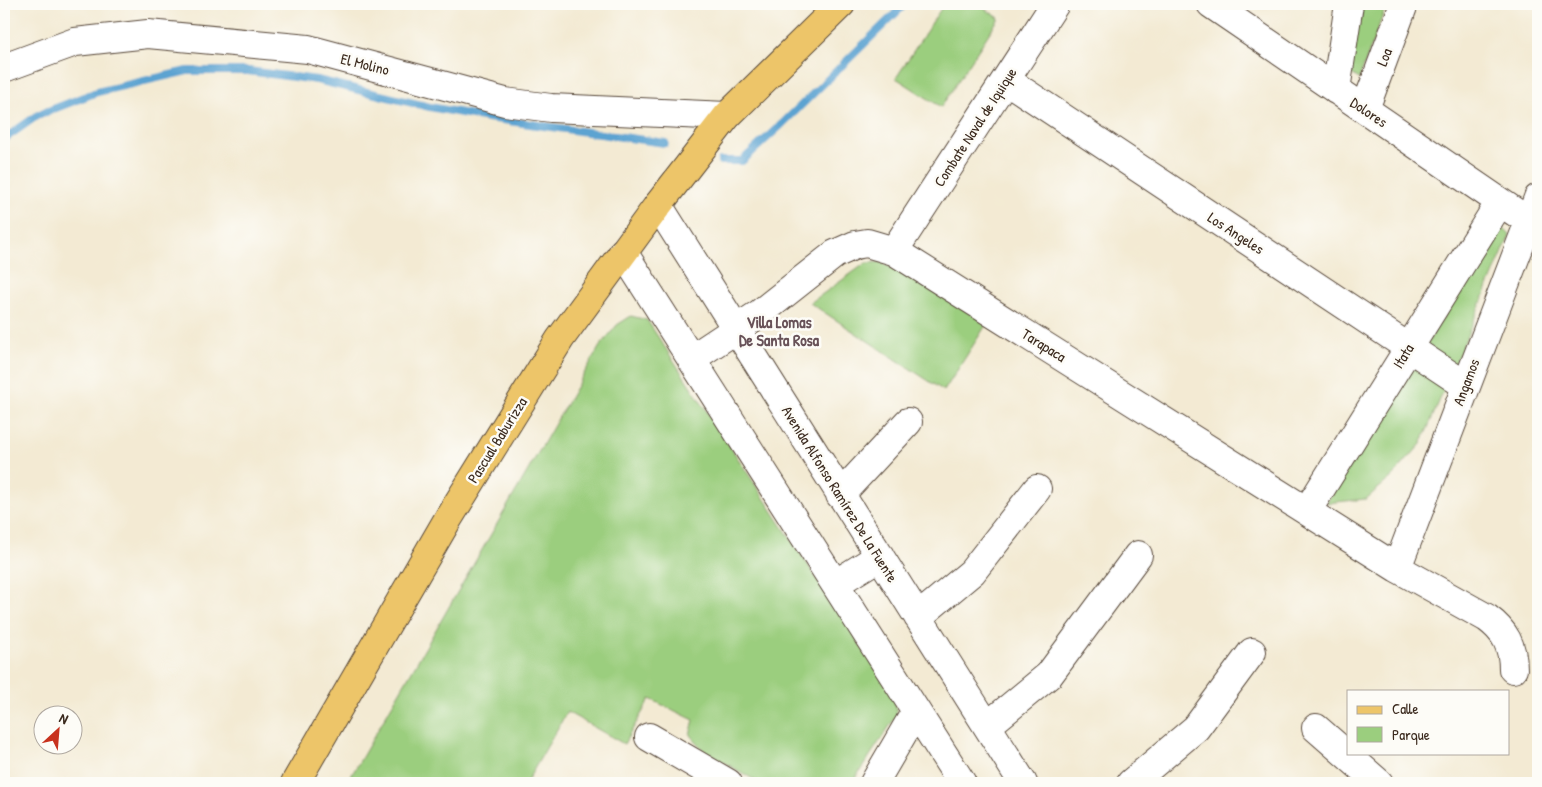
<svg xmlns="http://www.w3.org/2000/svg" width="1542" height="787" font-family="'Patrick Hand',sans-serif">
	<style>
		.green { fill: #9bce7e; stroke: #6b7c4e }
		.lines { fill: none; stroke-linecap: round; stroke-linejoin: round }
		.stream { stroke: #5ba3d1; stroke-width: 8 }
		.minor-casing { stroke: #574739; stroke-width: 30 }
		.major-casing { stroke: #574739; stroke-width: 30 }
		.minor { stroke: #fff; stroke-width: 28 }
		.major { stroke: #edc569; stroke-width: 28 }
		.labels { text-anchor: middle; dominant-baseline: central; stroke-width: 5; stroke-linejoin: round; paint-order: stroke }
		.street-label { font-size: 15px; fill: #3b2a1e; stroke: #fdfcf7 }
		.neighbourhood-label { font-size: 16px; font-weight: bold; fill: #685258; stroke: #fdfcf7 }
	</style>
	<rect width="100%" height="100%" fill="#fdfcf7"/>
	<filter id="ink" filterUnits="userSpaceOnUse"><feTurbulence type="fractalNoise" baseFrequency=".02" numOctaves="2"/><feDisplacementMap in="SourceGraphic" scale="10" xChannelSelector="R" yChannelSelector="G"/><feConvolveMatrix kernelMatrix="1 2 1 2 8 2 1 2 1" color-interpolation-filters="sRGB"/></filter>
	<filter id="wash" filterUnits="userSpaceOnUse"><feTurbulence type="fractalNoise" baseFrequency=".0096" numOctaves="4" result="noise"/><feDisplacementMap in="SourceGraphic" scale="20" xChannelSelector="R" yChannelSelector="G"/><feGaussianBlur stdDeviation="1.12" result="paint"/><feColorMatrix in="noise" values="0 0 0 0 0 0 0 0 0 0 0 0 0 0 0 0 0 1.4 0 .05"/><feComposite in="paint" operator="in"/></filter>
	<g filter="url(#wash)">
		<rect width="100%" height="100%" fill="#f3ead3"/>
		<path class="green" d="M 944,4 L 978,4 L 999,18 L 941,107 L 896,78 Z
			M 1361,4 L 1387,4 L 1359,79 L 1349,72 Z
			M 1501,226 L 1510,235 L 1421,444 L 1393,476 L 1366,499 L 1326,503 Z
			M 881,262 L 988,322 L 944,391 L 810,303 L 866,263 Z
			M 631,316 L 647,320 L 894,696 L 897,715 L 852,783 L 760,783 L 704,751 L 690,735 L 694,720 L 650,699 L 624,744 L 567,712 L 526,783 L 347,783 L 600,346 L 617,325 Z"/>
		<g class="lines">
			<path class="stream" d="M 4,139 L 38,115 L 97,92 L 187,71 L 248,71 L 317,80 L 430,107 L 488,118 L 665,143
				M 721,161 L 742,161 L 782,124 L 905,4"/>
		</g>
	</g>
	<g filter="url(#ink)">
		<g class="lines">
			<defs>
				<path id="minor" d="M 1211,4 L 1528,221
					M 4,68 L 75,42 L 148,34 L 308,49 L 505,102 L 551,108 L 727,116
					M 1006,80 L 1465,385
					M 1336,90 L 1349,4
					M 1365,109 L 1404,4
					M 658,205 L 1023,783
					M 894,251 L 1055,4
					M 623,252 L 962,783
					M 691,359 L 759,314 L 835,254 L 855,245 L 867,243 L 894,251 L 1397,568 L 1487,618 C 1505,631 1513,646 1513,669
					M 840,495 L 908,422
					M 1307,511 L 1500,202
					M 1397,568 L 1538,198
					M 835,584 L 880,556
					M 918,617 L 972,572 L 1037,489
					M 987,726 L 1049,675 L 1138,555
					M 1316,728 L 1379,783
					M 649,737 L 728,783
					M 874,783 L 916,711
					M 1131,783 L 1196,728 L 1252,652"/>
				<path id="major" d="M 295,783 L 448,519 L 560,339 L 658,205 L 727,116 L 841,4"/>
			</defs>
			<use href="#minor" class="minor-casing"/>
			<use href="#major" class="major-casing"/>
			<use href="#minor" class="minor"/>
			<use href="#major" class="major"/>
		</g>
	</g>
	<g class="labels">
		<g class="street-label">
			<text transform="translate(1384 57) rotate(-69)">Loa</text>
			<text transform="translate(365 64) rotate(14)">El Molino</text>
			<text transform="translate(1369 112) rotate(34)">Dolores</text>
			<text transform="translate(975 127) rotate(-57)">Combate Naval de Iquique</text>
			<text transform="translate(1236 233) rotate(33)">Los Angeles</text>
			<text transform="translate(1044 345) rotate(32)">Tarapaca</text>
			<text transform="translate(1403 356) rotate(-58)">Itata</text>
			<text transform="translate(1466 382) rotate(-69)">Angamos</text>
			<text transform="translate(497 440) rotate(-58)">Pascual Baburizza</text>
			<text transform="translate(840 494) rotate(58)">Avenida Alfonso Ramírez De La Fuente</text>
		</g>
		<g class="neighbourhood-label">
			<text x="779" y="322">Villa Lomas<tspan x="779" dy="18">De Santa Rosa</tspan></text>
		</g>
	</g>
	<rect width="1542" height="787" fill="none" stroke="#fdfcf7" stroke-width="20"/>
	<rect x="1347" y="690" width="162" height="65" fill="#fdfcf7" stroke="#afa8a0"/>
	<rect x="1357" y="706" width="25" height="8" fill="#edc569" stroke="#afa8a0"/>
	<text x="1392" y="714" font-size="15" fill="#3b2a1e">Calle</text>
	<rect x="1357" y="727" width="25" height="15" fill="#9bce7e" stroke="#afa8a0"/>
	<text x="1392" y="740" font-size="15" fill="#3b2a1e">Parque</text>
	<g transform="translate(58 730) rotate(26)"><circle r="24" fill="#fdfcf7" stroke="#afa8a0"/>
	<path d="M0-4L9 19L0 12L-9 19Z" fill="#c8321e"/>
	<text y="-8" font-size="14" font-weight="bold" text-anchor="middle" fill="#3b2a1e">N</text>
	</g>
</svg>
